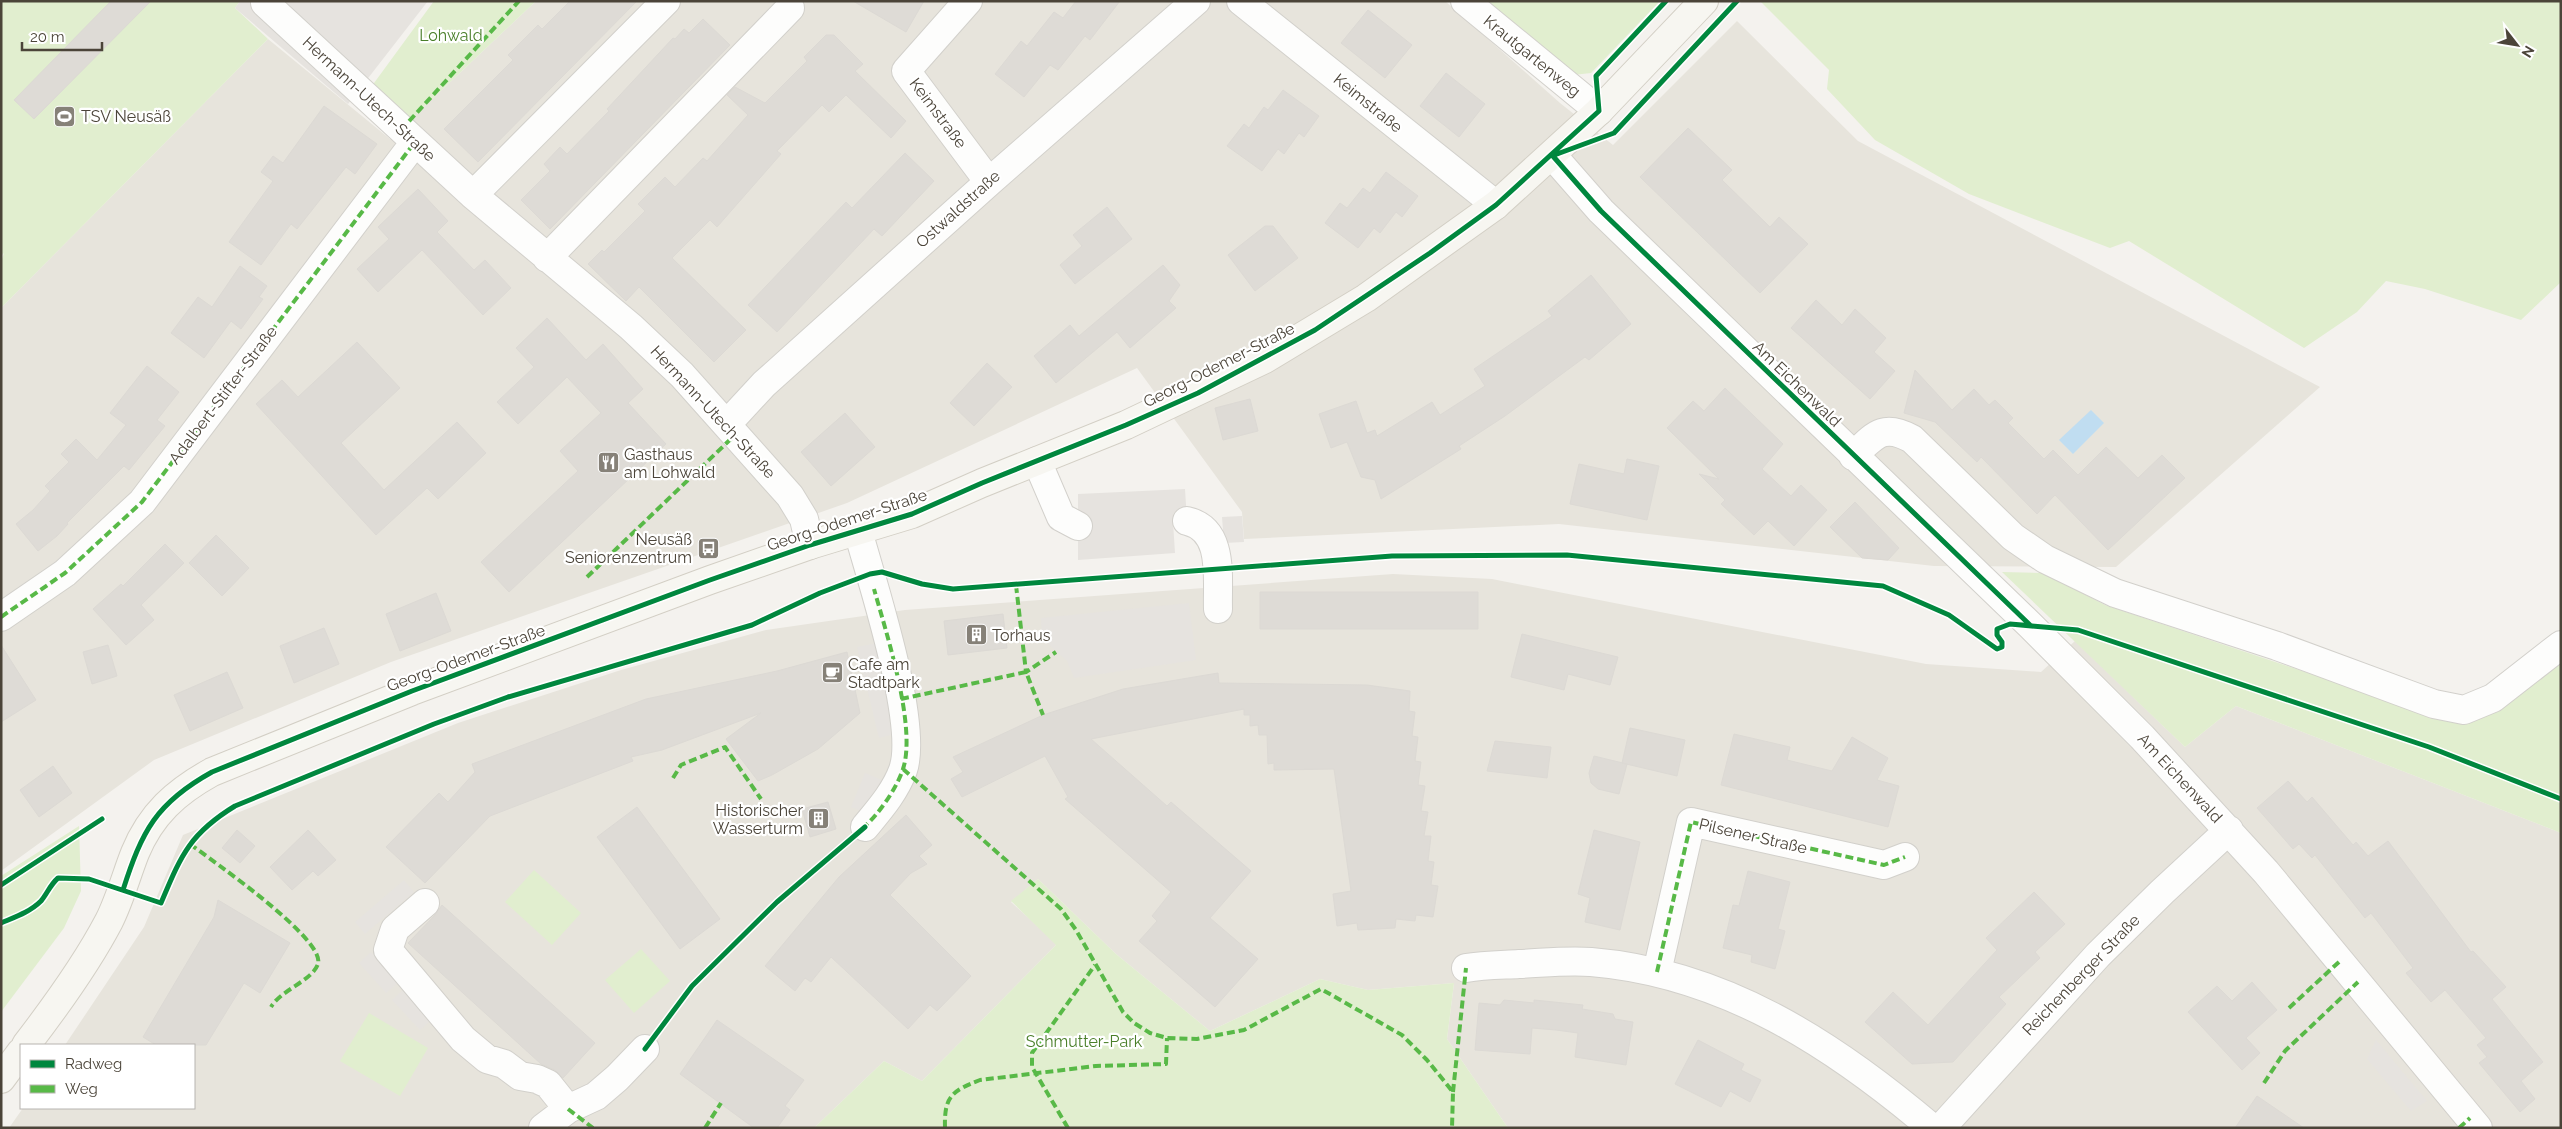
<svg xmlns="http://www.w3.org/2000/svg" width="2562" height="1129" font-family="Raleway,sans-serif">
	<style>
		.residential { fill: #e7e4dc }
		.green { fill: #e1eecf }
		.parking { fill: #e6e3df }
		.water { fill: #c0ddf1 }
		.building { fill: #dedbd6; stroke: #dcd9d4 }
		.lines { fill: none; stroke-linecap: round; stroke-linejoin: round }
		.street-casing { stroke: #d2d0cb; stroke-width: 30 }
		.secondary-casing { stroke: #d3cfc5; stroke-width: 30 }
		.street { stroke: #fdfdfc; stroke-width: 28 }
		.secondary { stroke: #f7f6f1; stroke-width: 28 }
		.quiet { stroke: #58b947; stroke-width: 4; stroke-dasharray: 8 4; stroke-linecap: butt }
		.cycleway-casing { stroke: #fff; stroke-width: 8 }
		.cycleway { stroke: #00873e; stroke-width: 5 }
		.labels { text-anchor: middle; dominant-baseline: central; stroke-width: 4.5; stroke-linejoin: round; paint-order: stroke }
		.park-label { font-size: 16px; fill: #4a7f2a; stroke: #fff }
		.street-label { font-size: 16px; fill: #4b4439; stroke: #fff }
		.poi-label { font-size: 16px; fill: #4b4439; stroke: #fff; text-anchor: start }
	</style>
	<rect width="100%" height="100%" fill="#f4f2ee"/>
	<path class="residential" d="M 536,1 L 1445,1 L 1560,103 L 1613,145 L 1737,21 L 1858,141 L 2320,387 L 2116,567 L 1934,566 L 1559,524 L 1244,539 L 1242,512 L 1137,368 L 847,503 L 391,662 L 154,760 L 1,871 L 1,308 L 268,39 L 390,139 Z
		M 1393,574 L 1492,579 L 1926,664 L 2041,672 L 2075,641 L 2185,747 L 2236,706 L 2561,833 L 2561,1128 L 1508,1128 L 1447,1039 L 1454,983 L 1368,990 L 1320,979 L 1210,1031 L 1116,954 L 1038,879 L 1011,902 L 1057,944 L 922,1081 L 884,1061 L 814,1128 L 9,1128 L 23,1108 L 194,1108 L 194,1045 L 65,1045 L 144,927 L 183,835 L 458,723 L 621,670 L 766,630 L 905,610 Z"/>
	<path class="green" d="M 1,1 L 240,1 L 235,8 L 268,39 L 1,308 L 1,262 L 4,253 L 1,256 Z
		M 434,1 L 536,1 L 409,121 L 366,94 Z
		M 1482,1 L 1660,1 L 1591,73 L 1573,75 Z
		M 1760,1 L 2561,1 L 2561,282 L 2521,320 L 2425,289 L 2386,281 L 2357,312 L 2304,348 L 2129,241 L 2110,248 L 1969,194 L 1875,140 L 1827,89 L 1829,70 Z
		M 2002,572 L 2043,573 L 2105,605 L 2440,717 L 2464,721 L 2488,715 L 2561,659 L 2561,833 L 2236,706 L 2185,747 Z
		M 79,826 L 81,891 L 64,928 L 1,1012 L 1,876 Z
		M 534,870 L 581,913 L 552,945 L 505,902 Z
		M 1038,879 L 1116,954 L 1210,1031 L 1320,979 L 1368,990 L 1454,983 L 1447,1039 L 1508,1128 L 814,1128 L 884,1061 L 922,1081 L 1056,945 L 1011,901 Z
		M 641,949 L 670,981 L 634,1013 L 605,980 Z
		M 369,1013 L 428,1048 L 400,1096 L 340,1061 Z"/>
	<path class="parking" d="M 240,1 L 428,1 L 348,104 L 235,8 Z
		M 1185,489 L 1187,521 L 1173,522 L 1175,553 L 1078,560 L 1078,494 Z
		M 1242,516 L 1244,542 L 1224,543 L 1222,517 Z
		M 1189,603 L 1196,660 L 1074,678 L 1067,661 L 1042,638 L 1041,618 Z
		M 877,643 L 899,733 L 879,738 L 857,647 Z
		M 865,773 L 882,780 L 868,814 L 851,807 Z
		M 404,880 L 414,892 L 365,934 L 355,922 Z
		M 371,952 L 398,983 L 386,993 L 359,963 Z
		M 404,989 L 431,1020 L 420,1030 L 392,1000 Z
		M 2376,1040 L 2427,1101 L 2411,1111 L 2367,1059 Z"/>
	<path class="water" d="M 2091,410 L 2104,423 L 2073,454 L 2059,440 Z"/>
	<path class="building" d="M 111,1 L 151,1 L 34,119 L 14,100 Z
		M 570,1 L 637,1 L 478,162 L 444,129 L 513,60 L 508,55 L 538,25 L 542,29 Z
		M 853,1 L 924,1 L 906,32 Z
		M 1076,1 L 1120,1 L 1090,40 L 1085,36 L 1058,70 L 1050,65 L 1024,97 L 995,74 L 1021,41 L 1027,46 L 1054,12 L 1063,18 Z
		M 1368,10 L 1412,45 L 1385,78 L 1341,43 Z
		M 703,19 L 730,45 L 550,229 L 521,200 L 550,171 L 544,164 L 560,147 L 567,154 L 609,111 L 607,109 L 673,38 L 675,39 L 684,29 L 689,33 Z
		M 826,35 L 834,35 L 863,64 L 855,71 L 906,121 L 891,138 L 846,95 L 829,112 L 822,105 L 777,151 L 781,154 L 717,227 L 710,220 L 672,258 L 746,330 L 714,362 L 639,287 L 626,301 L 588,264 L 602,250 L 604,252 L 645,211 L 638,204 L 665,177 L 675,187 L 703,158 L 707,161 L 748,115 L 727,95 L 735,87 L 765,103 L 807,61 L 804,57 Z
		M 1446,73 L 1485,104 L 1459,137 L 1420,106 Z
		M 1283,90 L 1319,116 L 1304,137 L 1299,133 L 1284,154 L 1278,149 L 1262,171 L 1227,146 L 1244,124 L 1249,128 L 1264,107 L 1268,110 Z
		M 324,106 L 377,144 L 355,174 L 346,167 L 297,229 L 291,224 L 261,265 L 229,242 L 273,181 L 261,172 L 273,156 L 283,163 Z
		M 1688,128 L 1732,170 L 1722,180 L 1770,227 L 1779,217 L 1808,244 L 1760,293 L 1640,177 Z
		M 905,153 L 934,181 L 882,236 L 874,229 L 777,332 L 748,305 L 846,202 L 852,208 Z
		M 1386,172 L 1418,196 L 1402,217 L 1396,212 L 1380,233 L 1374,228 L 1358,248 L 1325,223 L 1340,203 L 1347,208 L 1363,188 L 1370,193 Z
		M 418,189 L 448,221 L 437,232 L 474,270 L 485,260 L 511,288 L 483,315 L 422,250 L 378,292 L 357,269 L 389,239 L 378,227 Z
		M 1107,207 L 1132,239 L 1075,284 L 1060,265 L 1082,246 L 1073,235 Z
		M 1265,226 L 1273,226 L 1298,258 L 1255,291 L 1228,255 Z
		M 1163,265 L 1180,285 L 1169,301 L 1176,308 L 1130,348 L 1117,332 L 1056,383 L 1034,356 L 1070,325 L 1079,336 Z
		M 240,266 L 267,286 L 259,297 L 263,299 L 241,329 L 231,321 L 204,358 L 171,333 L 198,297 L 212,307 Z
		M 1591,275 L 1631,324 L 1589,360 L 1585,357 L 1505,416 L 1459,446 L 1461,449 L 1381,499 L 1375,480 L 1361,477 L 1347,442 L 1331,448 L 1319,414 L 1356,401 L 1367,433 L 1375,430 L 1377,436 L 1432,402 L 1440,415 L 1485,386 L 1474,369 L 1552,316 L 1548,311 Z
		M 1816,300 L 1842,325 L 1855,309 L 1886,338 L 1874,352 L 1895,371 L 1870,399 L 1791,328 Z
		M 547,318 L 586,360 L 603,344 L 643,389 L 628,403 L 666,444 L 509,592 L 481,562 L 578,471 L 560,451 L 601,413 L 567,377 L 518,424 L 497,402 L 534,367 L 516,348 Z
		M 357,342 L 400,388 L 341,443 L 384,490 L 457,422 L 486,453 L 438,499 L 427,488 L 376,535 L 256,404 L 282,380 L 298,397 Z
		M 987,363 L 1012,387 L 974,426 L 950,403 Z
		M 147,366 L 179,392 L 157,420 L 165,426 L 129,470 L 124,466 L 67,523 L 68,524 L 57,536 L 38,551 L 16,524 L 33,510 L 50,491 L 45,486 L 69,462 L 61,454 L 76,439 L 97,460 L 126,425 L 110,413 Z
		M 1915,370 L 1952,410 L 1974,389 L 1989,405 L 1995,400 L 2013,418 L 2008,423 L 2044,459 L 2053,450 L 2078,475 L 2106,447 L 2138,478 L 2162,455 L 2185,478 L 2108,550 L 2055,495 L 2037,514 L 1981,457 L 1977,462 L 1935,422 L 1904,413 Z
		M 1725,388 L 1783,444 L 1762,469 L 1791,496 L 1801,485 L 1827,510 L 1794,546 L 1768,521 L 1754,535 L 1721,504 L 1725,500 L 1699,474 L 1719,479 L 1667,428 L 1693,401 L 1704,411 Z
		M 1250,399 L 1258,431 L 1223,440 L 1215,408 Z
		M 845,413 L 875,447 L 831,486 L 801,452 Z
		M 1627,459 L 1659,466 L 1647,520 L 1570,504 L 1579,464 L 1624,474 Z
		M 1855,502 L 1899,548 L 1888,560 L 1862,558 L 1830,527 Z
		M 216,535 L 249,568 L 222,596 L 189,563 Z
		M 165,544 L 184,563 L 141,605 L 154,620 L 126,645 L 93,609 L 121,584 L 123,586 Z
		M 1260,592 L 1478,592 L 1478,629 L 1260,629 Z
		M 436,593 L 451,631 L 400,651 L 386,614 Z
		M 1003,614 L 1007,648 L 948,655 L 944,621 Z
		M 324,628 L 339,664 L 294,683 L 280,646 Z
		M 1522,634 L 1618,657 L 1610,685 L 1568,674 L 1564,690 L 1511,677 Z
		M 1,645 L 36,700 L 1,722 Z
		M 108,645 L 117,676 L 92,684 L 83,652 Z
		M 847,652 L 860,713 L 818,749 L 772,775 L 758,781 L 726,739 L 761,713 L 662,750 L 631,757 L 633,761 L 490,816 L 425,883 L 386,847 L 439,793 L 448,802 L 475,772 L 472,764 L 646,699 L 777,671 Z
		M 227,672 L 243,708 L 190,731 L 174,695 Z
		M 1218,673 L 1219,683 L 1367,685 L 1410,691 L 1409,711 L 1415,712 L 1412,736 L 1418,737 L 1415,761 L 1421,762 L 1418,785 L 1425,786 L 1421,811 L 1428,812 L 1424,836 L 1431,836 L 1428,861 L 1434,862 L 1431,885 L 1438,886 L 1433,917 L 1416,915 L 1415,921 L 1396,919 L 1395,928 L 1358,930 L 1357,923 L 1337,926 L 1333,894 L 1351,891 L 1334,769 L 1274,770 L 1274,763 L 1268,764 L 1267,735 L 1259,735 L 1258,725 L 1250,726 L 1250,715 L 1244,715 L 1244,709 L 1091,739 L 1167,806 L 1171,802 L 1251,871 L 1210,918 L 1258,959 L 1215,1007 L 1139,941 L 1157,921 L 1152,916 L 1171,892 L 1065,799 L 1068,797 L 1045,756 L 962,797 L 951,779 L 963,772 L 953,757 L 1043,715 L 1123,689 Z
		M 1630,728 L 1685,740 L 1677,776 L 1622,763 Z
		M 1734,734 L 1790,747 L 1787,760 L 1832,771 L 1852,737 L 1888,758 L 1877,780 L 1899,786 L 1888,827 L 1721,785 Z
		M 1495,741 L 1551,747 L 1547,778 L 1487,771 Z
		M 1594,756 L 1627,764 L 1619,794 L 1598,789 L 1591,783 L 1589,773 Z
		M 53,766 L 72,793 L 39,817 L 20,790 Z
		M 2288,781 L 2307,802 L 2312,797 L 2353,845 L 2356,842 L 2368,856 L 2388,841 L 2471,952 L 2473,951 L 2506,987 L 2492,999 L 2543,1062 L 2521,1081 L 2535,1099 L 2520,1112 L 2479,1063 L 2487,1057 L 2477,1045 L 2486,1038 L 2445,990 L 2431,1002 L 2406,973 L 2413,968 L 2371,913 L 2365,918 L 2315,855 L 2312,858 L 2299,844 L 2293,849 L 2257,808 Z
		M 828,802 L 836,829 L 810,837 L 802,809 Z
		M 637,807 L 720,919 L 680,949 L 597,837 Z
		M 906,815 L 932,845 L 919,856 L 927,864 L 911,873 L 890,895 L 971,976 L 937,1011 L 930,1005 L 908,1029 L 831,957 L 811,982 L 805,978 L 795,991 L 765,966 L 839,877 Z
		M 237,830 L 255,846 L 240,863 L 222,848 Z
		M 308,830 L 336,860 L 318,876 L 313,871 L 292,890 L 270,867 Z
		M 1594,830 L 1640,842 L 1620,930 L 1585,922 L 1590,898 L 1578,894 Z
		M 1748,871 L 1790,882 L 1778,929 L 1785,931 L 1775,969 L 1751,962 L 1752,955 L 1723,948 L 1733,905 L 1739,906 Z
		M 2034,892 L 2065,924 L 2035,952 L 2040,958 L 1999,997 L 2006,1004 L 1953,1062 L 1912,1064 L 1865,1022 L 1893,992 L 1928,1025 L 1997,950 L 1986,938 Z
		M 218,900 L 290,943 L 260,993 L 244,983 L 206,1045 L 156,1045 L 143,1037 L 214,917 Z
		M 442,905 L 595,1043 L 563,1078 L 555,1070 L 541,1064 L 408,943 L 435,915 Z
		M 2252,982 L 2277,1010 L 2246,1038 L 2260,1053 L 2242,1070 L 2188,1012 L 2217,986 L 2232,1001 Z
		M 1504,1000 L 1534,1003 L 1534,1000 L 1583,1005 L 1582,1009 L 1613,1014 L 1615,1019 L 1633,1022 L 1626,1065 L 1575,1057 L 1578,1033 L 1556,1030 L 1532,1028 L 1530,1054 L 1475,1050 L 1479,1003 L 1500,1005 Z
		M 717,1020 L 804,1080 L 785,1106 L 790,1110 L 777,1128 L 754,1128 L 680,1074 Z
		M 1698,1040 L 1744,1064 L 1741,1070 L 1761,1080 L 1750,1102 L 1730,1091 L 1721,1107 L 1675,1084 Z
		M 2257,1096 L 2304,1128 L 2235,1128 Z"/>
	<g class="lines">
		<defs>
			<path id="street" d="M 968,1 L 906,71 L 989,182
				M 1241,1 L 1496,205
				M 1465,1 L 1599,111
				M 265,3 L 473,195 L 631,327 L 682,375 L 790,496 L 804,519 L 810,545
				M 1552,155 L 1601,211 L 2030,625 L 2142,737 L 2266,872 L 2478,1128
				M 473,195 L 666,1
				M 547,258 L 790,8
				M 727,424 L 764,384 L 989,182 L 1196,1
				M 1853,456 C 1875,435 1883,423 1912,439 L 2013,537 L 2045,559 L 2115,593 L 2277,646 L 2434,704 L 2464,710 L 2493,698 L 2561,645
				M 1037,461 L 1061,517 L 1078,526
				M 1187,521 C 1225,530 1217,578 1218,609
				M 858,531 C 872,582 919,724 903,770 C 895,792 879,810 865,827
				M 1,617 L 65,573 L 142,502 L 415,142
				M 425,903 L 395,929 L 388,950 L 463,1039 L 487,1059 L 504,1064 L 520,1076 L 537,1079 L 548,1084 L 568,1109
				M 1466,968 C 1483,965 1501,965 1519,964 C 1543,963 1567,960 1591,962 C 1724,973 1833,1044 1932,1128
				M 1657,972 L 1691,822 L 1884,865 L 1905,857
				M 543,1128 L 568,1109 L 596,1096 L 617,1078 L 645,1049
				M 1941,1128 L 2098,955 L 2162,892 L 2229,830"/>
			<path id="secondary" d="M 26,1045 C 56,1006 86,965 109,921 C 120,899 126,876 135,853 C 151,814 176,792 212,772 L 412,691 L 710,580 L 810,545 L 912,514 L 982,483 L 1126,425 L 1265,359 L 1366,298 L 1496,205 L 1599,111 L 1704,1
				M 1,1079 L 21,1052"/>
		</defs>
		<use href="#street" class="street-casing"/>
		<use href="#secondary" class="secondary-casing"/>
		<use href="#street" class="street"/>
		<use href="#secondary" class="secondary"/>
		<path class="quiet" d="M 401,130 L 519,1
			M 587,577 L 736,434
			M 1016,585 L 1026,672 L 1056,652
			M 1,617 L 65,573 L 142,502 L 415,142
			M 901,699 L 1026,672 L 1043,715
			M 903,769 L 1061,909 L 1076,930 L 1123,1012 L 1134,1023 L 1150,1033 L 1167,1038 L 1197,1039 L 1244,1030 L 1321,989 L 1402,1035 L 1427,1060 L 1453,1092 L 1452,1128
			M 673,778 L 681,765 L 725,747 L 761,799
			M 862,829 C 878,815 896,790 903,769 C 917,727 886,632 874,589
			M 190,844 C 211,860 326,939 318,964 C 312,981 282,989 271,1007
			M 1657,972 L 1691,822 L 1884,865 L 1905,857
			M 2289,1008 L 2340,961
			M 2264,1083 L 2285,1051 L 2358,982
			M 1453,1092 L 1466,968
			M 568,1109 L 593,1128
			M 705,1128 L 721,1103
			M 945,1128 C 944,1096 952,1091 980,1080 L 1096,1066 L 1166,1064 L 1167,1038
			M 1068,1128 L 1032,1067 L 1032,1053 L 1095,965
			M 2459,1128 L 2470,1118"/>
		<defs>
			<path id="cycleway" d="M 1557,154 L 1614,133 L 1737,1
				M 1552,155 L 1601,211 L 2030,625
				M 1,885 L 102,819
				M 123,890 C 142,831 156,803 212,772 L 412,691 L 710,580 L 810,545 L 912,514 L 982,483 L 1126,425 L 1198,393 L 1315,330 L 1430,253 L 1496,205 L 1599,111 L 1596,76 L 1666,1
				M 1,923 C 15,917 30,912 41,901 C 47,894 50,885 58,878 L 89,879 L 161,903 C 181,856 189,834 235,806 L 434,724 L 508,697 L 752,625 L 820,593 L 870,574 L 882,572 L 922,584 L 953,589 L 1392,556 L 1567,555 L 1883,586 L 1949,615 L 1997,649 L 2002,647 L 2002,642 L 1997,635 L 1997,629 L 2010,624 L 2078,630 L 2429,747 L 2561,799
				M 645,1049 L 692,986 L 777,902 L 865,827"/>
		</defs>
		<use href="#cycleway" class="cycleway-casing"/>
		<use href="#cycleway" class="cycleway"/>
	</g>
	<defs>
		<symbol id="stadium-square" viewBox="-11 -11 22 22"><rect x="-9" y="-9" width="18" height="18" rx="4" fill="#868178" stroke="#fff"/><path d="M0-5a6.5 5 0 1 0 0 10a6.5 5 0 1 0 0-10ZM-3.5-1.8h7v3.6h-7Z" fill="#fff"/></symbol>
		<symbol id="restaurant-square" viewBox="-11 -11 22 22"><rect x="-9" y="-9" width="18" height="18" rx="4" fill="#868178" stroke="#fff"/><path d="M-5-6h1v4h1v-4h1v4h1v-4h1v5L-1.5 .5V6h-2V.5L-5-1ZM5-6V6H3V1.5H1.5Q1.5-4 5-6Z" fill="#fff"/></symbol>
		<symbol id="bus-square" viewBox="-11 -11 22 22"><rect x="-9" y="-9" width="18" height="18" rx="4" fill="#868178" stroke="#fff"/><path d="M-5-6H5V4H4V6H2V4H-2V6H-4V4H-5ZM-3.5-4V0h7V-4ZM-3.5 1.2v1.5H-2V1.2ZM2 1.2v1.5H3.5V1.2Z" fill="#fff"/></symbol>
		<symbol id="building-square" viewBox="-11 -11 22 22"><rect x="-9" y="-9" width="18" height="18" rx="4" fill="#868178" stroke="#fff"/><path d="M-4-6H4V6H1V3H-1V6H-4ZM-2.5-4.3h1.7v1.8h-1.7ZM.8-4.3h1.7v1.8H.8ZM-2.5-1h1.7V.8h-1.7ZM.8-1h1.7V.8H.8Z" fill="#fff"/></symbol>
		<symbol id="cafe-square" viewBox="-11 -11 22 22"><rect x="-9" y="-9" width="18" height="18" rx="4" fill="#868178" stroke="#fff"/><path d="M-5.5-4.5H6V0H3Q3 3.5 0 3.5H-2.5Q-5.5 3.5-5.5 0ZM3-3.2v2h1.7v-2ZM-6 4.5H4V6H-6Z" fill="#fff"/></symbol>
	</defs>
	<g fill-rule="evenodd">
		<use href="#stadium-square" x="52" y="104" width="25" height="25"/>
		<use href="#restaurant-square" x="596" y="450" width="25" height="25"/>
		<use href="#bus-square" x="696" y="536" width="25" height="25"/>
		<use href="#building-square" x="964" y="622" width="25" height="25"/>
		<use href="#cafe-square" x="820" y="660" width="25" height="25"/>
		<use href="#building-square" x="806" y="806" width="25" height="25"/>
	</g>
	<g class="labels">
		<g class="park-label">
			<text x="451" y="35">Lohwald</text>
			<text x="1084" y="1041">Schmutter-Park</text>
		</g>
		<g class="street-label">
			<text transform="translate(1532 56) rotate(39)">Krautgartenweg</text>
			<text transform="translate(369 99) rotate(43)">Hermann-Utech-Straße</text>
			<text transform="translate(1368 103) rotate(39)">Keimstraße</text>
			<text transform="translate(938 113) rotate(53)">Keimstraße</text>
			<text transform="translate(958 209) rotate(-42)">Ostwaldstraße</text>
			<text transform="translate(1219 365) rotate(-27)">Georg-Odemer-Straße</text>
			<text transform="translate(1797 384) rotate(44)">Am Eichenwald</text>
			<text transform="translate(223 395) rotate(-53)">Adalbert-Stifter-Straße</text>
			<text transform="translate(713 412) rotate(47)">Hermann-Utech-Straße</text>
			<text transform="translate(847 520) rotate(-18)">Georg-Odemer-Straße</text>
			<text transform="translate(466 658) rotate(-20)">Georg-Odemer-Straße</text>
			<text transform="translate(2180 778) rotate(47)">Am Eichenwald</text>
			<text transform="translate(1753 836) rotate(13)">Pilsener Straße</text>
			<text transform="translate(2081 975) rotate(-46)">Reichenberger Straße</text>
		</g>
		<g class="poi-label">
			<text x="81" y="116">TSV Neusäß</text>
			<text x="624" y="454">Gasthaus<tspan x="624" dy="18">am Lohwald</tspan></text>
			<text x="692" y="539" text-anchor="end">Neusäß<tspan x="692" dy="18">Seniorenzentrum</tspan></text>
			<text x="992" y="635">Torhaus</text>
			<text x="848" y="664">Cafe am<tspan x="848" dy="18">Stadtpark</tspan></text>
			<text x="803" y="810" text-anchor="end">Historischer<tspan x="803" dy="18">Wasserturm</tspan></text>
		</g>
	</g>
	<rect width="2562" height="1129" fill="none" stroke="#4b4439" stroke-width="5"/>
	<rect x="20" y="1044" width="175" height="65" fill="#ffffff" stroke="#b7b4b0"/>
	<rect x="30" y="1060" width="25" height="8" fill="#00873e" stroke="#b7b4b0"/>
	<text x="65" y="1069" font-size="15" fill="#4b4439">Radweg</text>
	<rect x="30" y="1085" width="25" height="8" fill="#58b947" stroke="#b7b4b0"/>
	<text x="65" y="1094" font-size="15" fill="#4b4439">Weg</text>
	<g transform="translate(2517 45) rotate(121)" stroke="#ffffff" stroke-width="4" paint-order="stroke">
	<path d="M0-4L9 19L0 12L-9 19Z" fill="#4b4439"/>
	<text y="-8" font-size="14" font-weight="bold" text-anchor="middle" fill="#4b4439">N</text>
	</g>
	<path d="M22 42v8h80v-8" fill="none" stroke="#4b4439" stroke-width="2.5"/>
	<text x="30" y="42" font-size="15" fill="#4b4439" stroke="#ffffff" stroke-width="4" paint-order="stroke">20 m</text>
</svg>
